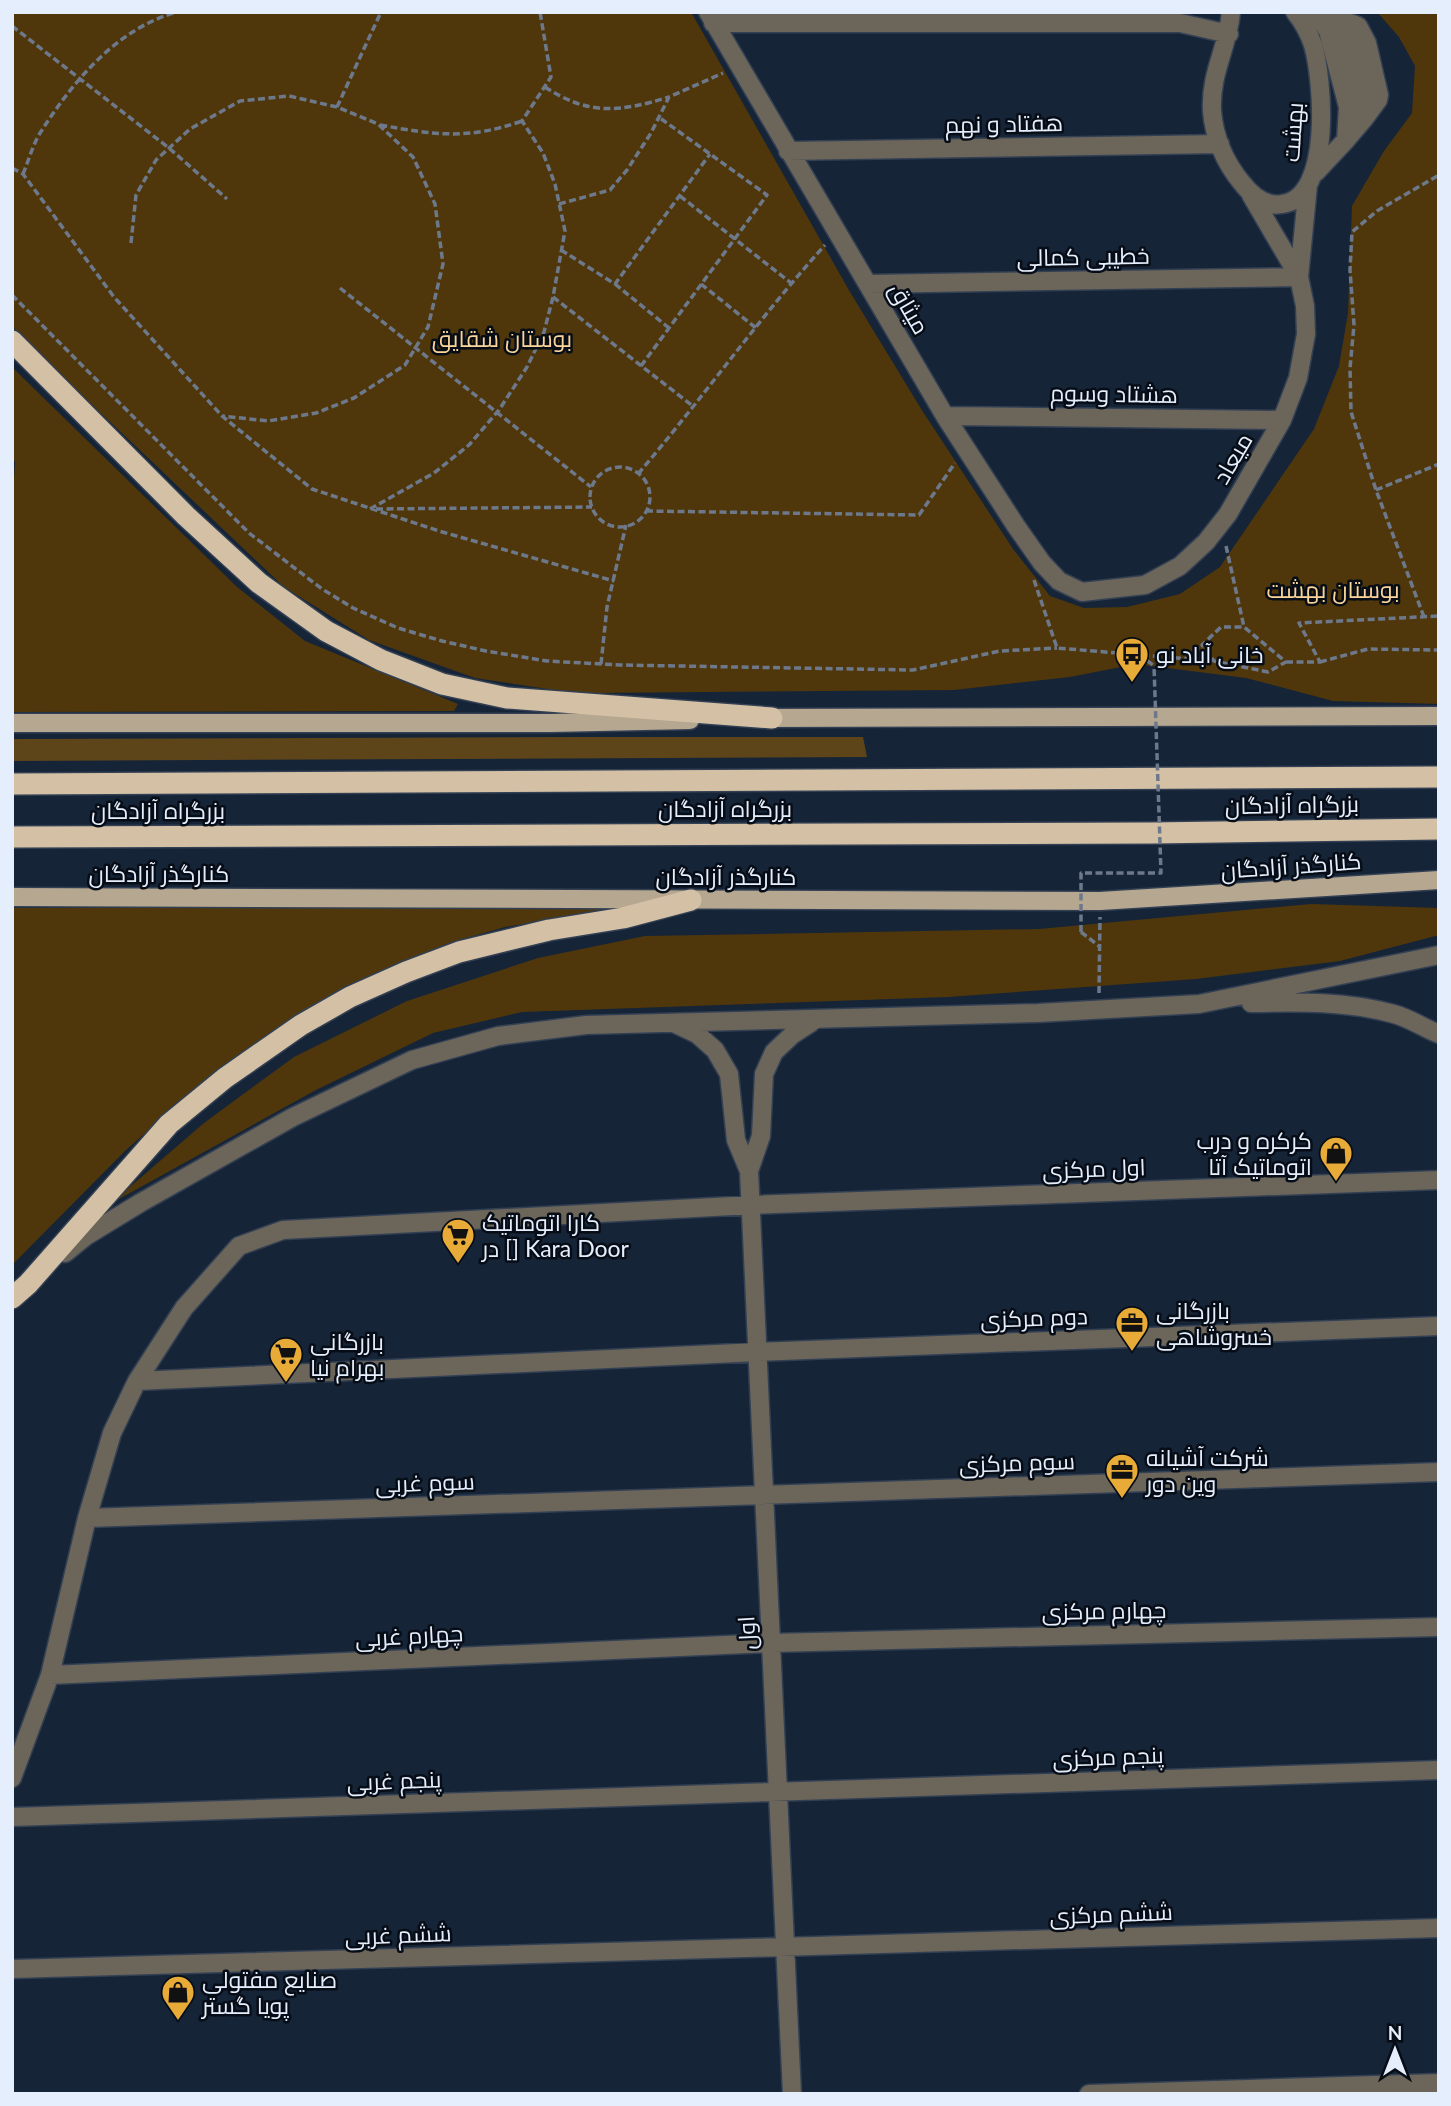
<svg xmlns="http://www.w3.org/2000/svg" width="1451" height="2106" font-family="Lato,Cairo,sans-serif">
	<style>
		.green { fill: #4f370b }
		.forest { fill: #5e4519 }
		.lines { fill: none; stroke-linecap: round; stroke-linejoin: round }
		.minor-casing { stroke: #334053; stroke-width: 21 }
		.major-casing { stroke: #334053; stroke-width: 21 }
		.highway-casing { stroke: #334053; stroke-width: 24 }
		.path { stroke: #6d798b; stroke-width: 3.5; stroke-dasharray: 7 3.5; stroke-linecap: butt }
		.minor { stroke: #6c655a; stroke-width: 18 }
		.major { stroke: #b6a790; stroke-width: 18 }
		.highway { stroke: #d4c1a5; stroke-width: 21 }
		.path-bridge { stroke: #6d798b; stroke-width: 3.5; stroke-dasharray: 7 3.5; stroke-linecap: butt }
		.labels { text-anchor: middle; dominant-baseline: central; stroke-width: 5; stroke-linejoin: round; paint-order: stroke }
		.street-label { font-size: 23px; fill: #e5eefc; stroke: #070d16 }
		.park-label { font-size: 23px; fill: #fad498; stroke: #070d16 }
		.poi-label { font-size: 23px; fill: #e5eefc; stroke: #070d16; text-anchor: start }
	</style>
	<rect width="100%" height="100%" fill="#162438"/>
	<path class="green" d="M 12,12 L 691,12 L 850,292 L 923,412 L 1013,549 L 1050,596 L 1084,608 L 1127,607 L 1180,594 L 1220,567 L 1314,429 L 1339,366 L 1348,313 L 1352,206 L 1384,151 L 1412,113 L 1415,66 L 1399,37 L 1377,12 L 1439,12 L 1439,704 L 1333,701 L 1246,678 L 1136,664 L 1070,677 L 954,690 L 594,693 L 561,691 L 475,678 L 369,640 L 284,587 L 49,364 L 12,326 Z
		M 12,367 L 237,587 L 305,641 L 458,704 L 454,711 L 12,712 L 12,511 L 15,463 L 12,452 Z
		M 1311,904 L 1439,908 L 1439,935 L 1340,961 L 1196,979 L 948,997 L 522,1012 L 433,1033 L 316,1090 L 110,1204 L 204,1123 L 294,1057 L 407,1001 L 538,958 L 645,936 L 1039,929 Z
		M 12,908 L 621,908 L 505,927 L 449,943 L 393,966 L 321,1002 L 161,1119 L 125,1151 L 12,1265 Z"/>
	<path class="forest" d="M 582,737 L 863,737 L 867,757 L 12,761 L 12,739 Z"/>
	<g class="lines">
		<defs>
			<path id="minor" d="M 708,12 L 945,416 L 1016,526 L 1042,563 L 1059,581 L 1082,592 L 1145,585 L 1180,566 L 1206,542 L 1228,514 L 1282,420 L 1298,378 L 1306,334 L 1305,306 L 1299,277 L 1308,185
				M 1231,12 C 1228,48 1210,72 1212,111 C 1214,137 1225,163 1242,183 C 1252,196 1265,207 1282,204 C 1333,198 1323,79 1313,45 C 1309,33 1303,22 1295,12
				M 1326,12 C 1331,15 1336,17 1339,22 C 1352,43 1362,94 1364,119 L 1346,140
				M 1338,18 L 1358,26 L 1367,43 L 1379,95 L 1378,100 L 1364,119
				M 713,23 L 1180,23 L 1229,34
				M 788,151 L 1220,144
				M 1316,172 L 1346,140 L 1348,107 L 1328,31 L 1316,12
				M 1251,195 L 1299,277
				M 868,284 L 1299,277
				M 945,416 L 1282,420
				M 1251,1003 C 1300,1002 1347,1001 1394,1014 C 1409,1018 1424,1028 1439,1034
				M 676,1024 L 697,1034 L 715,1050 L 729,1074 L 736,1140 L 749,1171 L 792,2094
				M 749,1171 L 761,1136 L 764,1074 L 774,1052 L 792,1035 L 815,1020
				M 65,1253 L 86,1236 L 140,1203 L 293,1117 L 412,1060 L 498,1036 L 586,1025 L 1038,1013 L 1199,1004 L 1439,955
				M 137,1381 L 758,1352 L 1439,1326
				M 87,1518 L 1439,1472
				M 50,1675 L 771,1643 L 1439,1627
				M 12,1778 L 50,1675 L 87,1518 L 112,1433 L 137,1381 L 184,1308 L 239,1246 L 283,1230 L 751,1205 L 1439,1180
				M 12,1817 L 1439,1770
				M 12,1969 L 1439,1928
				M 1089,2094 L 1439,2083"/>
			<path id="major" d="M 760,718 L 1439,716
				M 12,723 L 551,723 L 690,720
				M 12,897 L 1100,901 L 1439,880"/>
			<path id="highway" d="M 12,341 L 186,516 L 259,583 L 326,631 L 381,660 L 442,684 L 507,698 L 772,718
				M 12,784 L 1439,777
				M 12,837 L 1152,833 L 1439,829
				M 12,1298 L 28,1284 L 169,1124 L 225,1078 L 301,1025 L 350,997 L 406,972 L 459,952 L 549,930 L 623,918 L 691,900"/>
		</defs>
		<use href="#minor" class="minor-casing"/>
		<use href="#major" class="major-casing"/>
		<use href="#highway" class="highway-casing"/>
		<path class="path" d="M 12,26 L 169,148 L 227,199
			M 545,87 C 589,116 620,112 669,97
			M 337,107 L 381,12
			M 380,125 C 435,135 468,140 522,121
			M 12,168 L 23,174 L 114,297 L 222,416 L 312,489 L 439,531 L 614,581
			M 23,174 C 29,160 33,143 42,130 C 74,80 118,28 177,12
			M 680,196 L 791,283
			M 559,204 L 610,190 L 627,170 L 651,133 L 669,97 L 723,73
			M 131,243 L 136,195 L 156,160 L 190,129 L 240,101 L 289,96 L 337,107 L 378,124 L 413,157 L 435,204 L 443,264 L 428,327 L 405,365 L 354,398 L 316,413 L 268,421 L 222,416
			M 561,250 L 615,284 L 710,154
			M 615,284 L 669,328
			M 701,284 L 756,328
			M 340,288 L 591,487
			M 12,295 L 249,533 L 322,589 L 353,608 L 398,628 L 442,641 L 486,651 L 547,661 L 620,665 L 913,670 L 1000,651 L 1057,648
			M 553,297 L 694,407
			M 641,366 L 767,195 L 660,118
			M590 497a30 30 0 1 1 60 0a30 30 0 1 1-60 0Z
			M 638,474 C 702,399 759,318 825,245
			M 1376,490 L 1439,464
			M 370,509 L 434,473 L 469,445 L 499,410 L 527,367 L 544,332 L 553,297 L 565,231 L 555,184 L 543,153 L 522,121 L 551,77 L 540,12
			M 376,509 L 592,507
			M 646,511 L 919,515 L 955,463
			M 1226,546 L 1244,627 L 1286,662 L 1268,672 L 1214,661 L 1202,645 L 1221,627 L 1244,627
			M 1034,580 L 1057,648 L 1214,661
			M 1424,617 L 1376,490 L 1351,412 L 1350,368 L 1354,325 L 1350,270 L 1352,232 L 1377,211 L 1439,175
			M 1139,654 L 1154,666
			M 1286,662 L 1320,662 L 1299,623 L 1439,616
			M 1320,662 L 1368,649 L 1439,650
			M 601,664 L 607,607 L 626,525
			M 1081,932 L 1099,946
			M 1099,993 L 1100,917"/>
		<use href="#minor" class="minor"/>
		<use href="#major" class="major"/>
		<use href="#highway" class="highway"/>
		<path class="path-bridge" d="M 1081,932 L 1081,873 L 1161,873 L 1154,666"/>
	</g>
	<defs>
		<symbol id="bus-pin" viewBox="-11 -11 22 30"><path d="M0 17L-7.5 6A9.5 9.5 0 1 1 7.5 6Z" fill="#e9ab38" stroke="#070d16"/><path d="M-5-6H5V4H4V6H2V4H-2V6H-4V4H-5ZM-3.5-4V0h7V-4ZM-3.5 1.2v1.5H-2V1.2ZM2 1.2v1.5H3.5V1.2Z" fill="#111"/></symbol>
		<symbol id="shop-pin" viewBox="-11 -11 22 30"><path d="M0 17L-7.5 6A9.5 9.5 0 1 1 7.5 6Z" fill="#e9ab38" stroke="#070d16"/><path d="M-5-2.5h2.3a2.7 3.5 0 0 1 5.4 0H5L5.5 6h-11ZM-1.5-2.5h3a1.5 2.3 0 0 0-3 0Z" fill="#111"/></symbol>
		<symbol id="supermarket-pin" viewBox="-11 -11 22 30"><path d="M0 17L-7.5 6A9.5 9.5 0 1 1 7.5 6Z" fill="#e9ab38" stroke="#070d16"/><path d="M-6-5.5h2.5l.6 2H6L4.5 2H-2.5L-4.4-4H-6ZM-1.5 3.2a1.3 1.3 0 1 0 .1 0ZM3 3.2a1.3 1.3 0 1 0 .1 0Z" fill="#111"/></symbol>
		<symbol id="office-pin" viewBox="-11 -11 22 30"><path d="M0 17L-7.5 6A9.5 9.5 0 1 1 7.5 6Z" fill="#e9ab38" stroke="#070d16"/><path d="M-6-3h4V-5.5h4V-3h4V5H-6ZM-1-4.5V-3h2v-1.5ZM-6 0V1H6V0Z" fill="#111"/></symbol>
	</defs>
	<g fill-rule="evenodd">
		<use href="#bus-pin" x="1113" y="635" width="38" height="52"/>
		<use href="#shop-pin" x="1317" y="1134" width="38" height="52"/>
		<use href="#supermarket-pin" x="439" y="1216" width="38" height="52"/>
		<use href="#office-pin" x="1113" y="1304" width="38" height="52"/>
		<use href="#supermarket-pin" x="267" y="1335" width="38" height="52"/>
		<use href="#office-pin" x="1103" y="1451" width="38" height="52"/>
		<use href="#shop-pin" x="159" y="1973" width="38" height="52"/>
	</g>
	<g class="labels">
		<g class="street-label">
			<text transform="translate(1004 123) rotate(-1)">هفتاد و نهم</text>
			<text transform="translate(1292 132) rotate(-86)">بهشت</text>
			<text transform="translate(1083 256) rotate(-1)">خطیبی کمالی</text>
			<text transform="translate(910 308) rotate(60)">میثاق</text>
			<text transform="translate(1114 393) rotate(1)">هشتاد وسوم</text>
			<text transform="translate(1232 458) rotate(-60)">میعاد</text>
			<text transform="translate(1292 804) rotate(-1)">بزرگراه آزادگان</text>
			<text x="725" y="808">بزرگراه آزادگان</text>
			<text x="158" y="810">بزرگراه آزادگان</text>
			<text transform="translate(1291 865) rotate(-4)">کنارگذر آزادگان</text>
			<text x="159" y="873">کنارگذر آزادگان</text>
			<text x="726" y="876">کنارگذر آزادگان</text>
			<text transform="translate(1094 1168) rotate(-2)">اول مرکزی</text>
			<text transform="translate(1034 1317) rotate(-2)">دوم مرکزی</text>
			<text transform="translate(1017 1462) rotate(-2)">سوم مرکزی</text>
			<text transform="translate(425 1482) rotate(-2)">سوم غربی</text>
			<text transform="translate(1104 1610) rotate(-1)">چهارم مرکزی</text>
			<text transform="translate(746 1633) rotate(-93)">اول</text>
			<text transform="translate(409 1635) rotate(-3)">چهارم غربی</text>
			<text transform="translate(1108 1756) rotate(-2)">پنجم مرکزی</text>
			<text transform="translate(394 1780) rotate(-2)">پنجم غربی</text>
			<text transform="translate(1111 1913) rotate(-2)">ششم مرکزی</text>
			<text transform="translate(398 1934) rotate(-2)">ششم غربی</text>
		</g>
		<g class="park-label">
			<text x="502" y="338">بوستان شقایق</text>
			<text x="1333" y="589">بوستان بهشت</text>
		</g>
		<g class="poi-label">
			<text x="1156" y="654">خانی آباد نو</text>
			<text x="1312" y="1140" text-anchor="end">کرکره و درب<tspan x="1312" dy="26">اتوماتیک آتا</tspan></text>
			<text x="482" y="1222">کارا اتوماتیک<tspan x="482" dy="26">در [] Kara Door</tspan></text>
			<text x="1156" y="1310">بازرگانی<tspan x="1156" dy="26">خسروشاهی</tspan></text>
			<text x="310" y="1341">بازرگانی<tspan x="310" dy="26">بهرام نیا</tspan></text>
			<text x="1146" y="1457">شرکت آشیانه<tspan x="1146" dy="26">وین دور</tspan></text>
			<text x="202" y="1979">صنایع مفتولی<tspan x="202" dy="26">پویا گستر</tspan></text>
		</g>
	</g>
	<rect width="1451" height="2106" fill="none" stroke="#e5eefc" stroke-width="28"/>
	<g transform="translate(1395 2050)" stroke="#070d16" stroke-width="5" paint-order="stroke">
	<path d="M0-5L12 26L0 18L-12 26Z" fill="#e5eefc"/>
	<text y="-10" font-size="19" font-weight="bold" text-anchor="middle" fill="#e5eefc">N</text>
	</g>
</svg>
